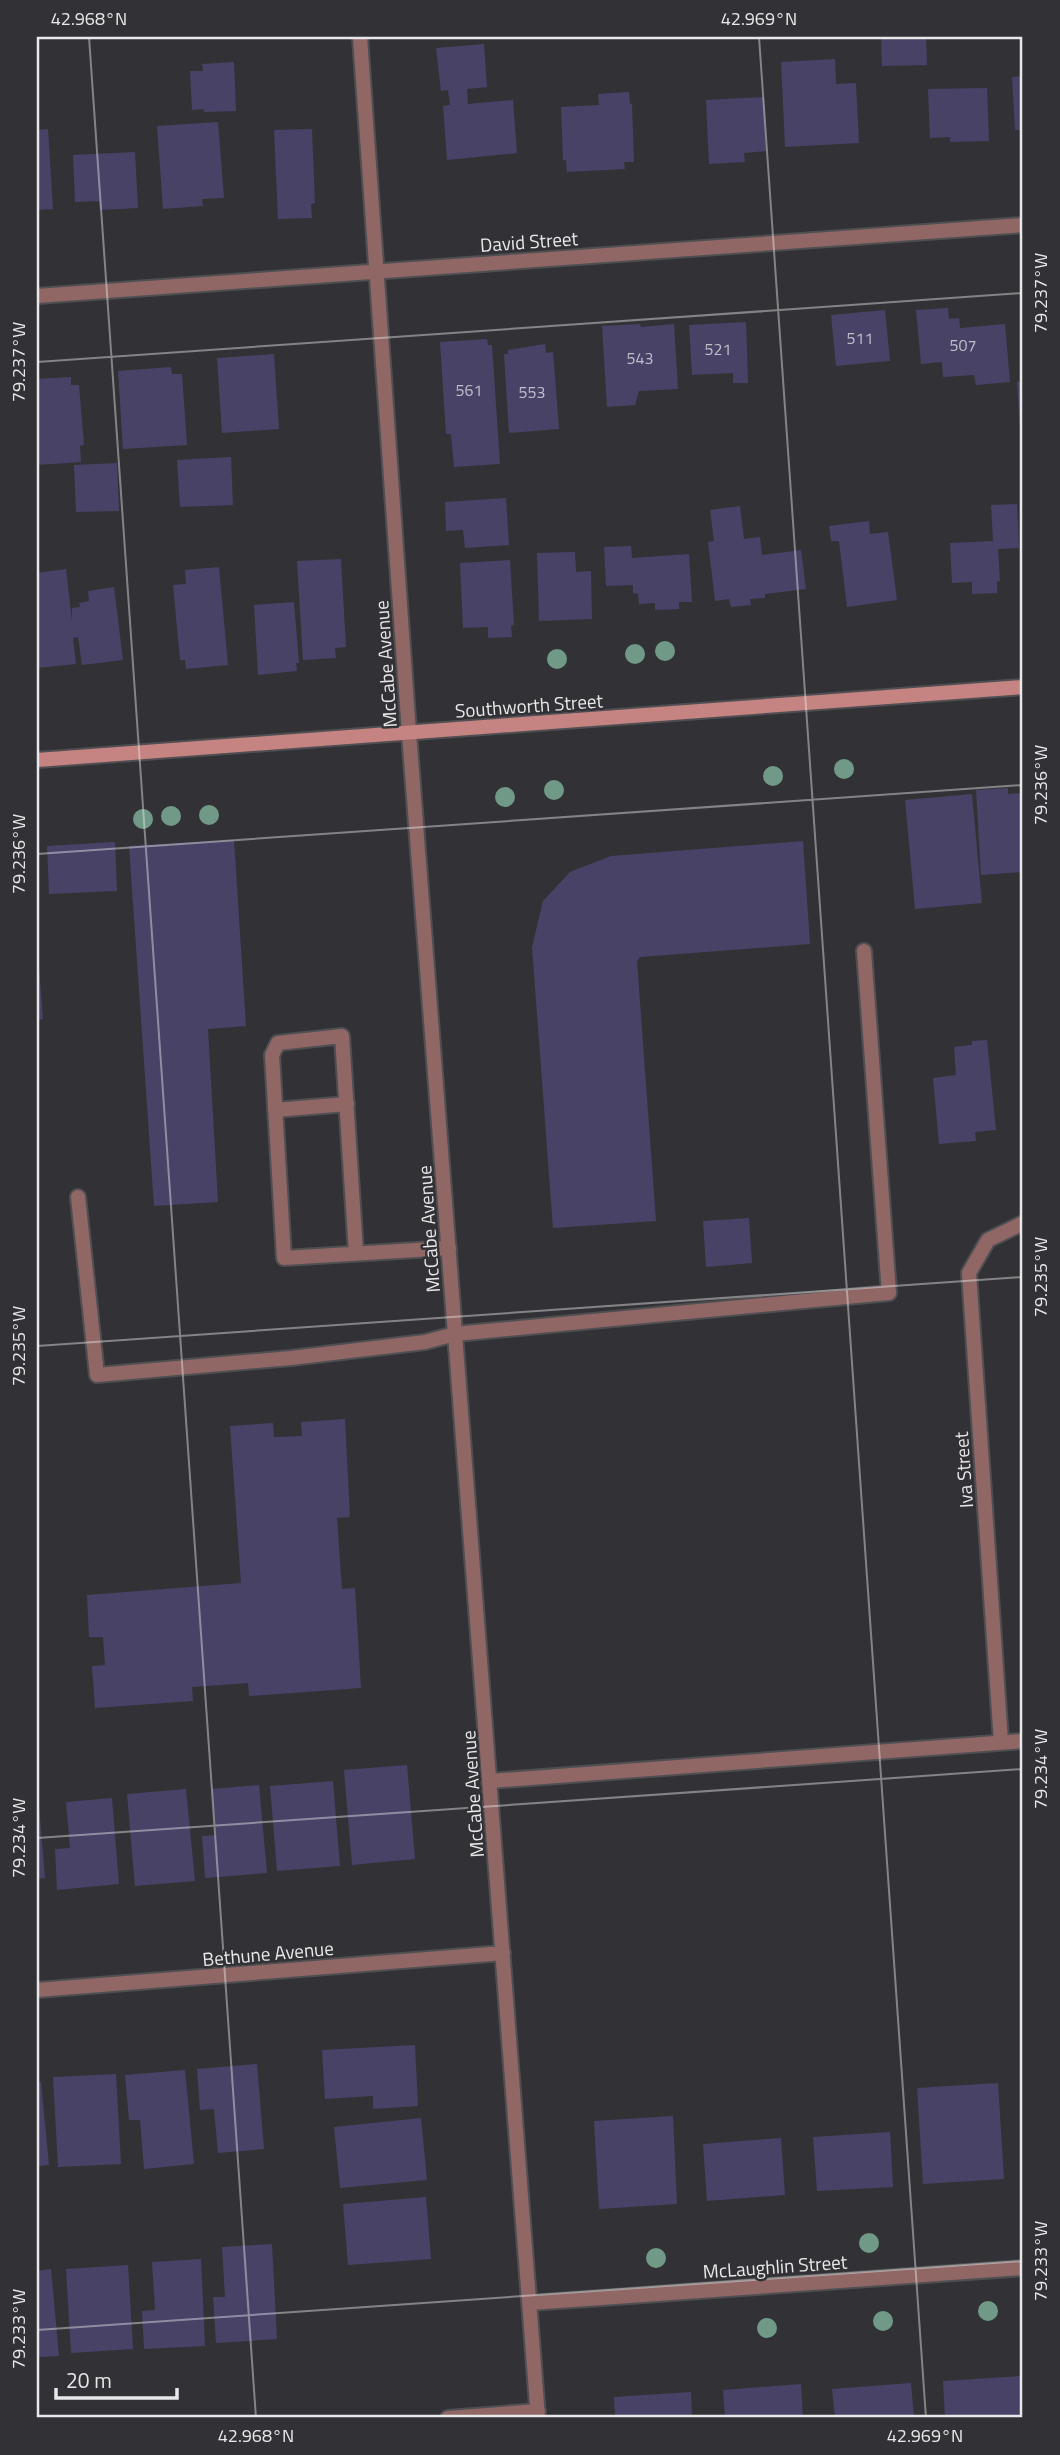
<svg xmlns="http://www.w3.org/2000/svg" width="1060" height="2455" font-family="'Titillium Web',sans-serif">
	<style>
		.building { fill: #484266 }
		.lines { fill: none; stroke-linecap: round; stroke-linejoin: round }
		.lane-casing { stroke: #4f4f53; stroke-width: 18 }
		.street-casing { stroke: #4f4f53; stroke-width: 18 }
		.secondary-casing { stroke: #4f4f53; stroke-width: 18 }
		.lane { stroke: #906765; stroke-width: 14 }
		.street { stroke: #906765; stroke-width: 14 }
		.secondary { stroke: #c58381; stroke-width: 14 }
		.tree { fill: #719987 }
		.ticks { fill: none; stroke: #e8e8ea; stroke-width: 2; stroke-opacity: 0.45 }
		.labels { text-anchor: middle; dominant-baseline: central; stroke-width: 5; stroke-linejoin: round; paint-order: stroke }
		.number-label { font-size: 16px; fill: #c0bec9 }
		.street-label { font-size: 19px; fill: #e8e8ea; stroke: #323236 }
		.neatline { fill: none; stroke: #e8e8ea; stroke-width: 2.5 }
		.ticks-label { font-size: 18px; text-anchor: middle; fill: #e8e8ea }
	</style>
	<rect width="100%" height="100%" fill="#323236"/>
	<path class="building" d="M 881,37 L 926,37 L 927,65 L 882,66 Z
		M 484,44 L 487,87 L 467,89 L 468,104 L 513,100 L 517,153 L 447,160 L 443,106 L 450,105 L 448,90 L 441,91 L 436,48 Z
		M 835,59 L 836,84 L 856,83 L 859,143 L 785,147 L 781,62 Z
		M 234,62 L 236,111 L 204,112 L 204,109 L 192,110 L 190,71 L 203,71 L 202,64 Z
		M 1023,76 L 1023,130 L 1015,130 L 1012,77 Z
		M 987,88 L 989,141 L 950,142 L 950,137 L 930,138 L 928,89 Z
		M 629,92 L 630,104 L 632,104 L 634,162 L 624,162 L 625,169 L 567,172 L 566,160 L 563,160 L 561,107 L 599,105 L 598,94 Z
		M 764,97 L 766,151 L 744,153 L 745,162 L 709,164 L 706,100 Z
		M 218,122 L 224,198 L 202,199 L 203,206 L 163,209 L 157,126 Z
		M 48,129 L 53,209 L 37,210 L 37,130 Z
		M 312,129 L 315,203 L 311,204 L 312,218 L 278,219 L 274,130 Z
		M 135,152 L 138,208 L 100,210 L 99,201 L 75,202 L 73,155 Z
		M 948,308 L 949,319 L 959,318 L 960,328 L 1005,324 L 1010,382 L 976,385 L 974,375 L 943,377 L 942,362 L 921,364 L 916,310 Z
		M 885,310 L 890,361 L 836,366 L 831,315 Z
		M 746,322 L 748,383 L 733,383 L 733,373 L 692,375 L 689,325 Z
		M 640,324 L 641,327 L 674,324 L 678,389 L 639,391 L 635,405 L 607,407 L 602,326 Z
		M 487,339 L 488,345 L 492,345 L 500,464 L 454,467 L 451,434 L 446,434 L 440,342 Z
		M 545,344 L 546,353 L 553,352 L 559,429 L 509,433 L 504,354 L 508,354 L 508,350 Z
		M 274,354 L 279,429 L 222,433 L 217,358 Z
		M 171,367 L 172,374 L 182,374 L 187,445 L 123,449 L 118,371 Z
		M 71,377 L 71,385 L 79,385 L 84,445 L 80,446 L 81,462 L 37,465 L 37,379 Z
		M 1023,381 L 1023,427 L 1020,427 L 1017,382 Z
		M 231,457 L 233,505 L 180,507 L 177,460 Z
		M 117,463 L 119,511 L 76,512 L 74,465 Z
		M 506,498 L 509,545 L 465,548 L 463,530 L 446,531 L 445,502 Z
		M 1017,504 L 1019,548 L 998,549 L 1000,581 L 997,582 L 997,593 L 972,594 L 972,582 L 952,583 L 950,543 L 993,541 L 991,505 Z
		M 740,506 L 744,539 L 760,537 L 762,555 L 801,550 L 806,589 L 765,594 L 765,598 L 750,599 L 751,605 L 731,607 L 729,599 L 715,601 L 708,542 L 714,541 L 710,510 Z
		M 869,521 L 870,534 L 888,532 L 897,600 L 847,607 L 839,541 L 831,541 L 829,526 Z
		M 631,546 L 632,558 L 689,554 L 692,602 L 679,602 L 679,609 L 655,610 L 655,603 L 639,604 L 638,594 L 633,593 L 633,585 L 606,586 L 604,547 Z
		M 575,552 L 576,572 L 591,571 L 592,619 L 539,621 L 537,553 Z
		M 341,559 L 346,647 L 335,648 L 336,658 L 303,660 L 297,561 Z
		M 510,560 L 514,625 L 511,626 L 512,637 L 488,638 L 488,627 L 463,628 L 460,563 Z
		M 219,567 L 228,665 L 186,669 L 185,660 L 180,660 L 173,585 L 186,584 L 185,570 Z
		M 66,569 L 72,621 L 72,608 L 80,607 L 79,603 L 89,601 L 88,591 L 114,587 L 123,660 L 82,665 L 78,637 L 73,638 L 76,664 L 37,668 L 37,573 Z
		M 294,602 L 299,663 L 296,663 L 297,671 L 258,675 L 254,605 Z
		M 1008,788 L 1008,794 L 1023,793 L 1023,872 L 981,875 L 976,790 Z
		M 972,794 L 982,903 L 915,909 L 905,800 Z
		M 234,840 L 246,1026 L 208,1029 L 218,1202 L 154,1206 L 129,846 Z
		M 803,841 L 810,944 L 640,957 L 637,961 L 656,1221 L 553,1228 L 532,947 L 543,901 L 570,872 L 611,856 Z
		M 115,842 L 117,891 L 49,894 L 47,846 Z
		M 37,967 L 39,967 L 43,1019 L 37,1020 Z
		M 987,1040 L 996,1130 L 975,1132 L 976,1141 L 939,1144 L 933,1078 L 956,1075 L 954,1047 L 972,1045 L 972,1041 Z
		M 749,1218 L 752,1263 L 706,1267 L 703,1221 Z
		M 345,1419 L 350,1517 L 337,1518 L 342,1589 L 355,1588 L 361,1688 L 249,1696 L 248,1683 L 192,1687 L 193,1701 L 95,1708 L 92,1666 L 105,1665 L 103,1637 L 89,1637 L 87,1595 L 241,1583 L 230,1426 L 273,1423 L 274,1437 L 302,1436 L 301,1422 Z
		M 407,1765 L 415,1859 L 352,1865 L 344,1770 Z
		M 333,1781 L 340,1866 L 277,1871 L 270,1786 Z
		M 259,1785 L 267,1873 L 205,1878 L 202,1836 L 216,1835 L 212,1789 Z
		M 186,1789 L 195,1881 L 135,1886 L 127,1794 Z
		M 112,1798 L 119,1884 L 57,1890 L 55,1849 L 70,1848 L 66,1802 Z
		M 37,1805 L 39,1805 L 45,1878 L 37,1879 Z
		M 415,2045 L 418,2106 L 373,2109 L 373,2096 L 325,2099 L 322,2050 Z
		M 257,2064 L 264,2149 L 218,2153 L 214,2109 L 200,2110 L 197,2069 Z
		M 185,2070 L 194,2164 L 144,2169 L 140,2120 L 129,2120 L 125,2075 Z
		M 116,2074 L 121,2164 L 58,2167 L 53,2077 Z
		M 37,2082 L 41,2082 L 49,2165 L 37,2166 Z
		M 998,2083 L 1004,2179 L 923,2184 L 917,2088 Z
		M 673,2116 L 677,2204 L 599,2209 L 594,2121 Z
		M 421,2118 L 427,2180 L 340,2188 L 334,2127 Z
		M 890,2132 L 893,2187 L 817,2191 L 813,2137 Z
		M 781,2138 L 785,2195 L 707,2201 L 703,2144 Z
		M 426,2197 L 431,2259 L 348,2265 L 343,2204 Z
		M 272,2244 L 277,2339 L 216,2343 L 213,2297 L 225,2297 L 222,2247 Z
		M 201,2259 L 205,2346 L 144,2349 L 142,2311 L 155,2310 L 152,2262 Z
		M 128,2265 L 133,2349 L 71,2353 L 66,2269 Z
		M 51,2269 L 59,2356 L 37,2357 L 37,2271 Z
		M 1020,2376 L 1023,2418 L 945,2418 L 943,2381 Z
		M 911,2383 L 914,2418 L 835,2418 L 832,2389 Z
		M 801,2384 L 803,2418 L 725,2418 L 723,2390 Z
		M 691,2392 L 692,2418 L 615,2418 L 614,2397 Z"/>
	<g class="lines">
		<defs>
			<path id="lane" d="M 275,1110 L 347,1104
				M 78,1197 L 97,1375 L 291,1358 L 425,1342 L 455,1334 L 889,1293 L 864,951
				M 356,1253 L 342,1036 L 278,1043 L 272,1055 L 284,1258 L 449,1248"/>
			<path id="street" d="M 360,37 L 409,733 L 538,2418
				M 37,296 L 1023,225
				M 1001,1742 L 969,1273 L 988,1240 L 1023,1223
				M 490,1781 L 1023,1741
				M 37,1990 L 503,1953
				M 530,2303 L 1023,2268
				M 448,2418 L 538,2411"/>
			<path id="secondary" d="M 37,760 L 1023,687"/>
		</defs>
		<use href="#lane" class="lane-casing"/>
		<use href="#street" class="street-casing"/>
		<use href="#secondary" class="secondary-casing"/>
		<use href="#lane" class="lane"/>
		<use href="#street" class="street"/>
		<use href="#secondary" class="secondary"/>
	</g>
	<g class="tree">
		<circle cx="665" cy="651" r="10"/>
		<circle cx="635" cy="654" r="10"/>
		<circle cx="557" cy="659" r="10"/>
		<circle cx="844" cy="769" r="10"/>
		<circle cx="773" cy="776" r="10"/>
		<circle cx="554" cy="790" r="10"/>
		<circle cx="505" cy="797" r="10"/>
		<circle cx="209" cy="815" r="10"/>
		<circle cx="171" cy="816" r="10"/>
		<circle cx="143" cy="819" r="10"/>
		<circle cx="869" cy="2243" r="10"/>
		<circle cx="656" cy="2258" r="10"/>
		<circle cx="988" cy="2311" r="10"/>
		<circle cx="883" cy="2321" r="10"/>
		<circle cx="767" cy="2328" r="10"/>
	</g>
	<path class="ticks" d="M 89,37 L 256,2418M 759,37 L 926,2418M 37,362 L 1023,293M 37,854 L 1023,785M 37,1346 L 1023,1277M 37,1838 L 1023,1769M 37,2330 L 1023,2261"/>
	<g class="labels">
		<g class="number-label">
			<text x="860" y="338">511</text>
			<text x="963" y="345">507</text>
			<text x="718" y="349">521</text>
			<text x="640" y="358">543</text>
			<text x="469" y="390">561</text>
			<text x="532" y="392">553</text>
		</g>
		<g class="street-label">
			<text transform="translate(529 241) rotate(-4)">David Street</text>
			<text transform="translate(385 664) rotate(-94)">McCabe Avenue</text>
			<text transform="translate(529 705) rotate(-4)">Southworth Street</text>
			<text transform="translate(428 1229) rotate(-94)">McCabe Avenue</text>
			<text transform="translate(963 1470) rotate(-94)">Iva Street</text>
			<text transform="translate(472 1794) rotate(-94)">McCabe Avenue</text>
			<text transform="translate(268 1953) rotate(-5)">Bethune Avenue</text>
			<text transform="translate(775 2266) rotate(-4)">McLaughlin Street</text>
		</g>
	</g>
	<rect width="1060" height="2455" fill="none" stroke="#323236" stroke-width="77"/>
	<path d="M56 2388v10h121v-10" fill="none" stroke="#e8e8ea" stroke-width="3.5"/>
	<text x="66" y="2388" font-size="21" fill="#e8e8ea" stroke="#323236" stroke-width="5" paint-order="stroke">20 m</text>
	<rect x="38" y="38" width="983" height="2378" class="neatline"/>
	<g class="ticks-label">
		<text x="89" y="25">42.968°N</text>
		<text x="759" y="25">42.969°N</text>
		<text transform="translate(1041 293) rotate(-90)" y="6">79.237°W</text>
		<text transform="translate(19 362) rotate(-90)" y="6">79.237°W</text>
		<text transform="translate(1041 785) rotate(-90)" y="6">79.236°W</text>
		<text transform="translate(19 854) rotate(-90)" y="6">79.236°W</text>
		<text transform="translate(1041 1277) rotate(-90)" y="6">79.235°W</text>
		<text transform="translate(19 1346) rotate(-90)" y="6">79.235°W</text>
		<text transform="translate(1041 1769) rotate(-90)" y="6">79.234°W</text>
		<text transform="translate(19 1838) rotate(-90)" y="6">79.234°W</text>
		<text transform="translate(1041 2261) rotate(-90)" y="6">79.233°W</text>
		<text transform="translate(19 2329) rotate(-90)" y="6">79.233°W</text>
		<text x="256" y="2442">42.968°N</text>
		<text x="925" y="2442">42.969°N</text>
	</g>
</svg>
